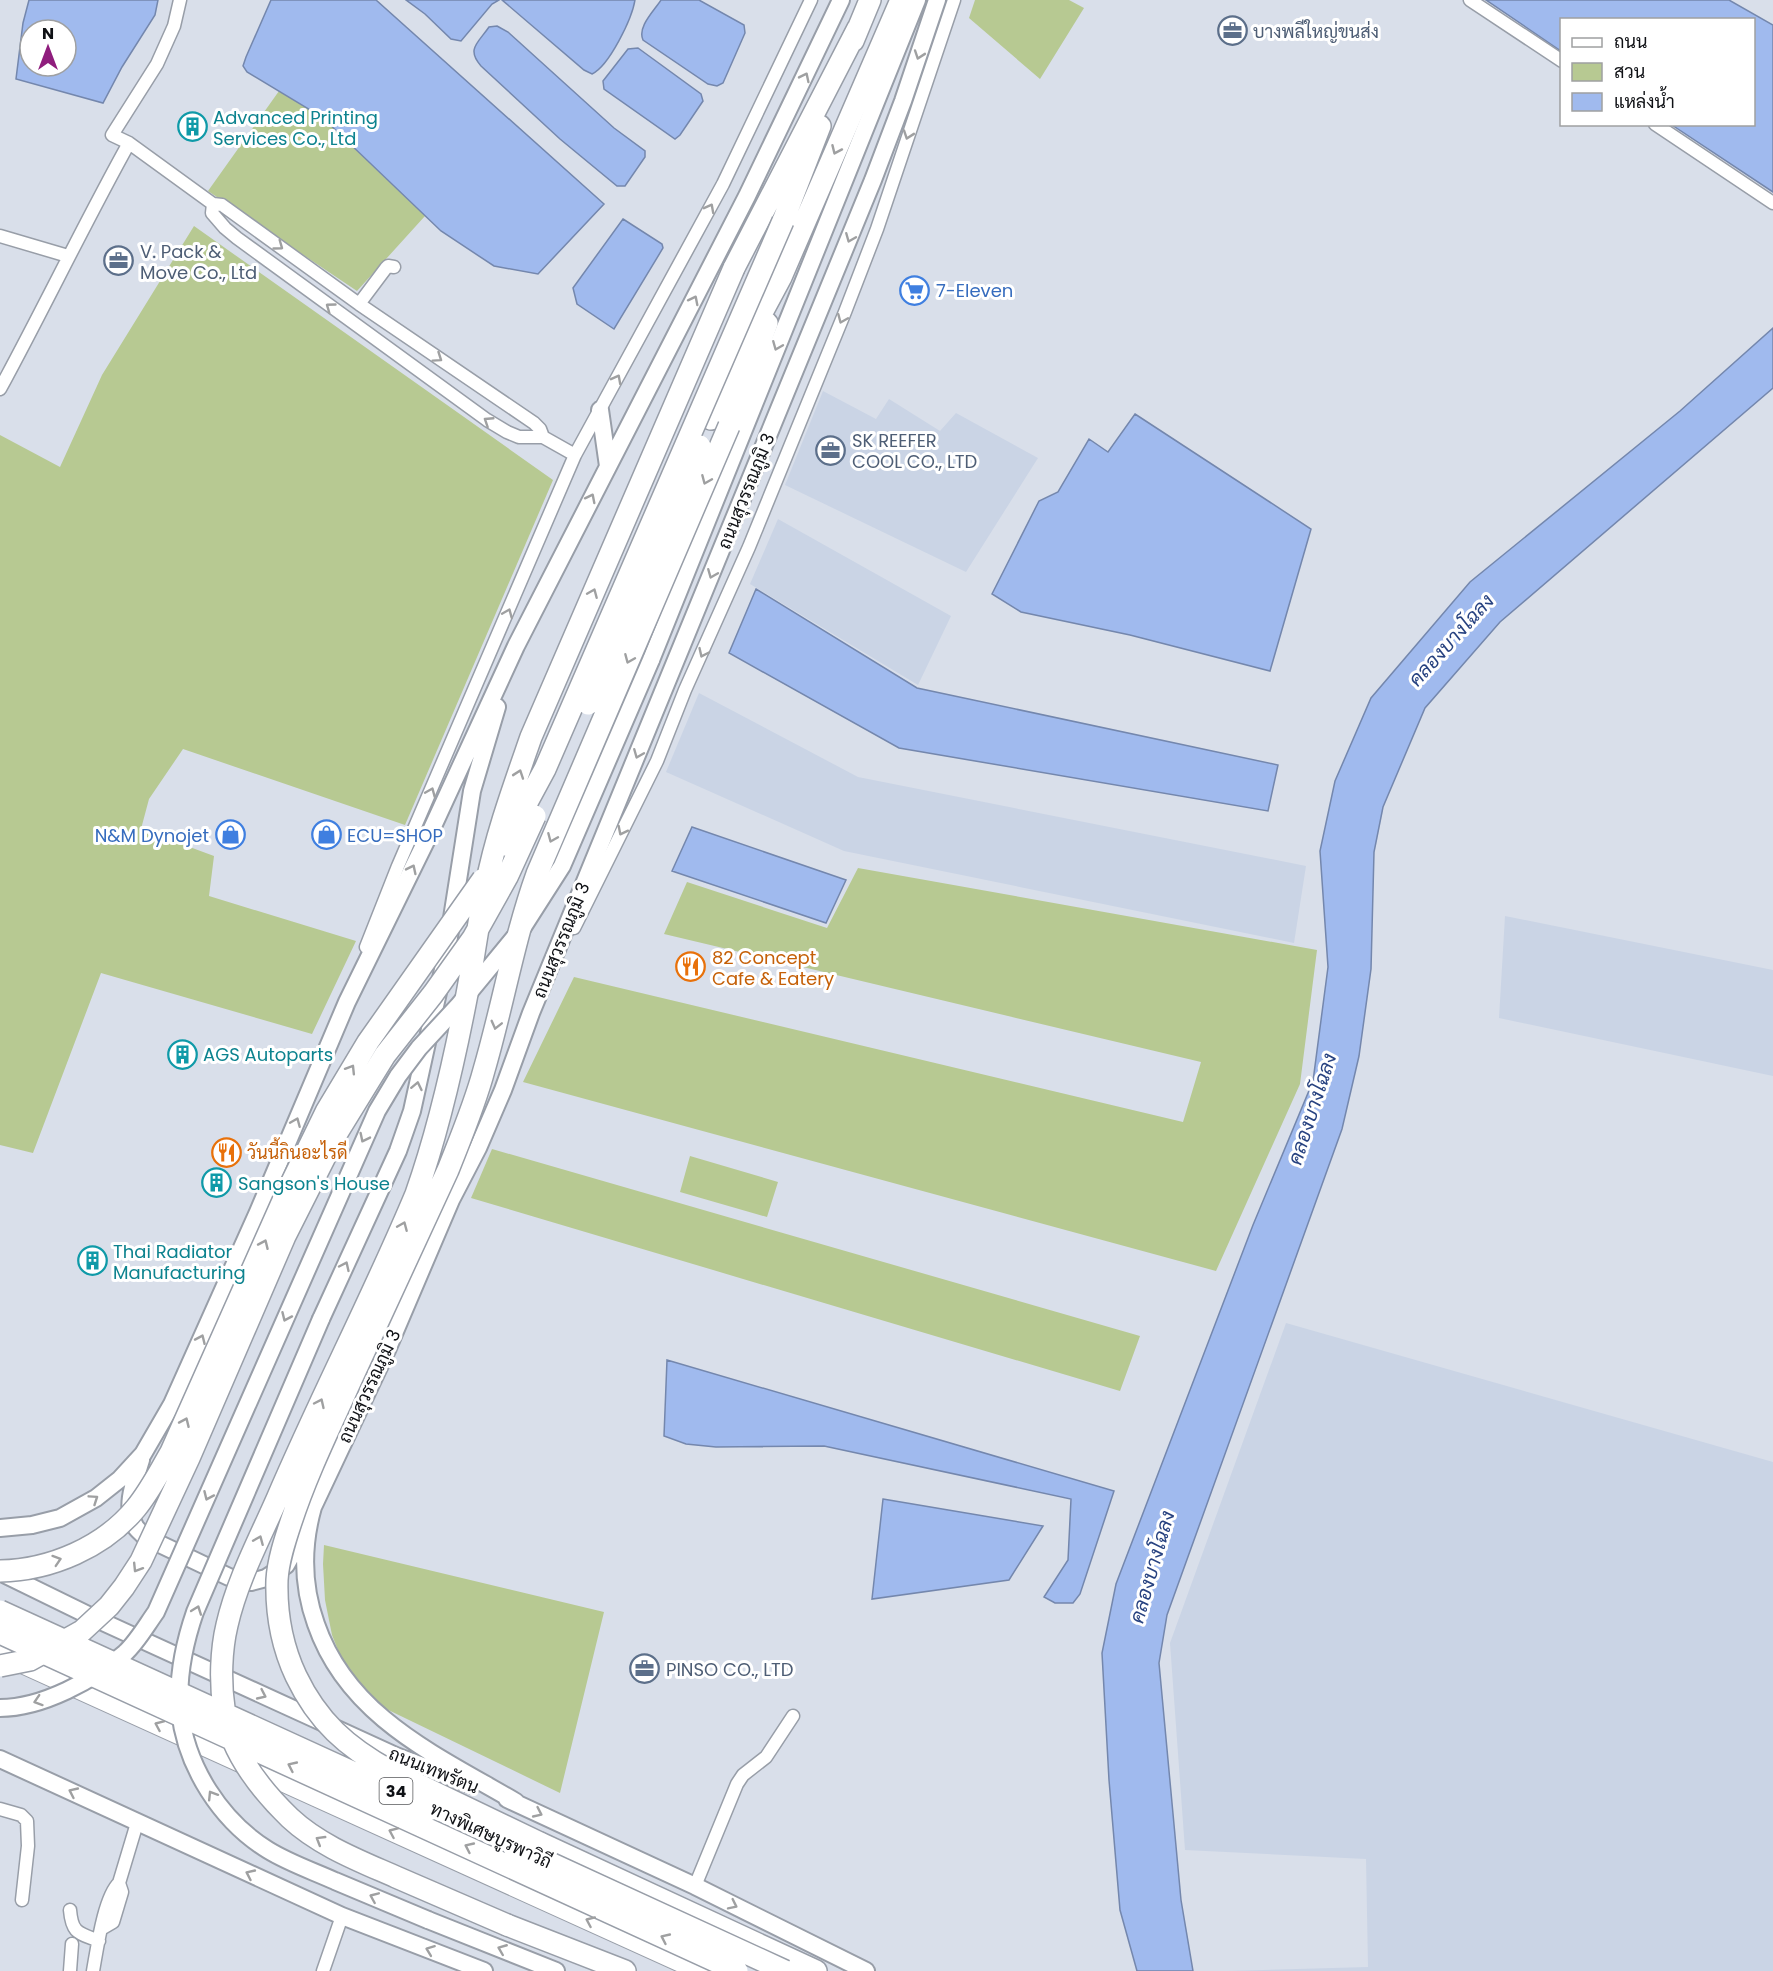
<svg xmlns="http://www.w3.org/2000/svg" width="1773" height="1971" font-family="Poppins,Sarabun,sans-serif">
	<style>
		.built { fill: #cad4e5 }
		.green { fill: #b7c992 }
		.water { fill: #a0baee; stroke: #7487ad; stroke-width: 1.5; fill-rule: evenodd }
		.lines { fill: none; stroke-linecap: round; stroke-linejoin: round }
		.minor-casing { stroke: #989ea8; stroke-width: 15 }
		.secondary-casing { stroke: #989ea8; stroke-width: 20 }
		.trunk-casing { stroke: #989ea8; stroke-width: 22 }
		.motorway-casing { stroke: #989ea8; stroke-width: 24 }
		.minor { stroke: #fff; stroke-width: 12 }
		.secondary { stroke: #fff; stroke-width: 16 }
		.trunk { stroke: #fff; stroke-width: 20 }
		.motorway { stroke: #fff; stroke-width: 21 }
		.secondary-bridge-casing { stroke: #989ea8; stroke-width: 20; stroke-linecap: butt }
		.motorway-bridge-casing { stroke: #989ea8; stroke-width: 24; stroke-linecap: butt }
		.secondary-bridge { stroke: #fff; stroke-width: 16 }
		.motorway-bridge { stroke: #fff; stroke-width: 21 }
		.oneway { stroke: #9fa0a1 }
		.labels { text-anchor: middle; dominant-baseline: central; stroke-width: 6; stroke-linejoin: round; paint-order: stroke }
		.shield { fill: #fff; stroke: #57585b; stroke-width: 1.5 }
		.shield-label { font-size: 16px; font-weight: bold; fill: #0f1115 }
		.service-label { font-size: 18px; fill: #4e5e75; stroke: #fff; text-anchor: start }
		.culture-label { font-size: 18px; fill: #0d838f; stroke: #fff; text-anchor: start }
		.shop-label { font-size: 18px; fill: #366cbe; stroke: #fff; text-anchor: start }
		.street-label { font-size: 18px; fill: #0f1115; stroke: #fff }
		.food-label { font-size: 18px; fill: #c56008; stroke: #fff; text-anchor: start }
		.water-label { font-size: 20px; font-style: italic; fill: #274280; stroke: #fff }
	</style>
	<rect width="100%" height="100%" fill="#d9dfea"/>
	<path class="built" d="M 823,391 L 876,419 L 889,399 L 940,431 L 956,413 L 1038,458 L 966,572 L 785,485 Z
		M 778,519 L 951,616 L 918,685 L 750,584 Z
		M 699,693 L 858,777 L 1306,866 L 1294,943 L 844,851 L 666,772 Z
		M 1505,916 L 1773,970 L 1773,1076 L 1499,1018 Z
		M 1286,1323 L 1773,1462 L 1773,1971 L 1228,1971 L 1368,1967 L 1366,1859 L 1185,1850 L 1170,1643 Z"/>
	<path class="green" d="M 975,0 L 1069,0 L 1084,8 L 1040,79 L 969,18 Z
		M 279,91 L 322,117 L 425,216 L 357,291 L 208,191 Z
		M 194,226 L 553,480 L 405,825 L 183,749 L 149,799 L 141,829 L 214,856 L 209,896 L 356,941 L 312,1034 L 101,973 L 33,1153 L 0,1145 L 0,435 L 60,467 L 102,375 Z
		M 858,868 L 1317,950 L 1300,1084 L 1216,1271 L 523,1082 L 574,977 L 1183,1122 L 1201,1062 L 664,934 L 687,882 L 827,928 Z
		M 492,1149 L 1140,1336 L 1120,1391 L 471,1198 Z
		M 690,1156 L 778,1182 L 767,1217 L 680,1192 Z
		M 324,1545 L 604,1612 L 560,1793 L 380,1706 L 343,1663 L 332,1635 L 325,1600 L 323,1564 Z"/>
	<path class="water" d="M 29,0 L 158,0 L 155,15 L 122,67 L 103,103 L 16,79 L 23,23 ZM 30,30 L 66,30 L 66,66 L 30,66 Z
		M 271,0 L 376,0 L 604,204 L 538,274 L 494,266 L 441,231 L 322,117 L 247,72 L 243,66 L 246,57 Z
		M 406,0 L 499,0 L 492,4 L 461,41 L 451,39 L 425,14 Z
		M 502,0 L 635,0 C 632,19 609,66 592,74 L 584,70 Z
		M 661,0 L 699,0 L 744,25 L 745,33 L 723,83 L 717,86 L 708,84 L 643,40 C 637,27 654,11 661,0 Z
		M 1486,0 L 1729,0 L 1773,25 L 1773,192 L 1672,125 L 1754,124 L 1754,20 L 1562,20 L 1561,51 Z
		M 497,26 L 508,32 L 614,128 L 645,151 L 645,157 L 625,186 L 617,186 L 560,139 L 481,66 C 466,49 478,43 489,27 Z
		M 638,48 L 701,94 L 703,101 L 680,135 L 675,139 L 604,89 L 603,81 L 628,49 Z
		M 623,219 L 662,244 L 663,248 L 614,329 L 577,304 L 573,288 Z
		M 1773,328 L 1773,388 L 1500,622 L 1425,708 L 1383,807 L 1374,852 L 1371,969 L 1359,1056 L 1342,1129 L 1167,1615 L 1159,1663 L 1181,1900 L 1193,1971 L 1137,1971 L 1120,1910 L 1109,1780 L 1102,1653 L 1116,1584 L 1253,1225 L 1313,1081 L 1328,967 L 1320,851 L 1335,781 L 1371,698 L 1470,582 L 1680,411 Z
		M 1135,414 L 1311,529 L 1270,671 L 1130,635 L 1021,612 L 992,594 L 1039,501 L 1058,492 L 1089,439 L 1108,452 Z
		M 756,589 L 917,688 L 1278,765 L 1268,811 L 899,748 L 729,653 Z
		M 692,827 L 846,880 L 826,923 L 672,871 Z
		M 667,1360 L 1114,1491 L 1080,1594 L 1073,1603 L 1055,1603 L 1044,1597 L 1068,1560 L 1071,1499 L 824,1446 L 716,1447 L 686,1444 L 664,1436 Z
		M 883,1499 L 1043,1526 L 1009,1580 L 872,1599 Z"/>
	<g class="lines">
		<defs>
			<path id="minor" d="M 180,0 L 174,26 L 157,64 L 112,135 L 129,143 L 213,204 L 222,205 L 359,304 L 534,423 L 540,429 L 543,437
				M 1470,0 L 1562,61
				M 1655,124 L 1773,203
				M 213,204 L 212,213 L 225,228 L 237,238 L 487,420 L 507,432 L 519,437 L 543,437 L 575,455
				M 0,236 L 68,256
				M 359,304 L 386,268 L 388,266 L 394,267
				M 0,389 C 44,308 84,224 129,143
				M 574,928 L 657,761 L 685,690 L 749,547 L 845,312 L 877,229 L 954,0
				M 366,947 L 398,866 L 575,455 L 723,184 L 811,0
				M 0,1809 L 21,1815 L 27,1821 L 28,1846 L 22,1900
				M 695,1886 L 737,1784 L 743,1775 L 766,1757 L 793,1716
				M 70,1910 C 72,1934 79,1933 99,1941
				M 101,1929 L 113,1922 L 122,1892 L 119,1883
				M 70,1971 L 72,1944
				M 93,1971 C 97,1949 104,1897 119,1883 L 137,1823
				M 323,1971 L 342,1916"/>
			<path id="secondary" d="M 600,410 L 608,466
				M 651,660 L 917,0
				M 321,1319 L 398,1151 L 412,1111 L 446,956 L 472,791 L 497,707
				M 141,1460 C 135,1480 124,1506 135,1526 C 137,1530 143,1534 145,1537 L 229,1577 L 251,1582 L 266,1578 L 286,1565 L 304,1533
				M 0,1528 L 32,1525 L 60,1518 L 96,1498 L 120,1479 L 143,1454 L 172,1404 L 258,1212 L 347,1002 L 429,835 L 516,646 L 747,196 L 841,0
				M 0,1572 L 94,1618 L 396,1756 L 472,1785
				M 0,1759 L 342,1916 L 484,1971
				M 507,1799 L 695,1886 L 866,1971
				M 516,1802 C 436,1755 348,1717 316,1624 C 302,1585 302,1546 313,1507 L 387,1350 L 451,1200 L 478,1148 L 503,1090 L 531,1013 L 873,180 L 903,101 L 937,0
				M 428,1920 L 556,1971"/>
			<path id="trunk" d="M 0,1653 L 701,1971
				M 420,1802 L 527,1851"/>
			<path id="motorway" d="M 853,41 L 870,0
				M 783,221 L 820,126
				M 734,268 L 858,28
				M 711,419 L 734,365 L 781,277 L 901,0
				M 729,426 L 767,323
				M 540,1843 L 816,1971
				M 507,1925 L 625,1971"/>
		</defs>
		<use href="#minor" class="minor-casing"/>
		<use href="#secondary" class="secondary-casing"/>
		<use href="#trunk" class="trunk-casing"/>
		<use href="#motorway" class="motorway-casing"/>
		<use href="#minor" class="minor"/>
		<use href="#secondary" class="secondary"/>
		<use href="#trunk" class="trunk"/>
		<use href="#motorway" class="motorway"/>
		<defs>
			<path id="secondary-bridge" d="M 321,1319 L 195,1612 C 184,1644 177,1677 180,1711 C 186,1767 221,1821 268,1850 C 289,1863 313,1871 335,1881 C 366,1894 397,1907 428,1920
				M 0,1708 C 42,1708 94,1680 125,1653 C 137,1642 146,1626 156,1612 L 377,1111 L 398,1076 L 419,1048 L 458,1006 L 523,927 L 562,866 L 651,660"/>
			<path id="motorway-bridge" d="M 588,704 L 641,592 L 700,446
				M 504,845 L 545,769 L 783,221
				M 0,1571 C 51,1570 104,1547 136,1508 C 150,1491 160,1471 171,1452 L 286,1194 L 326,1112 L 368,1042 L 483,879
				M 0,1611 L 433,1809
				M 0,1633 L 737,1971
				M 0,1666 L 30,1660 L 82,1631 L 109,1606 L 124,1587 L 141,1561 L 189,1458 L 285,1236 L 337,1133 L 385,1055 L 433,994 L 473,938 L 507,877 L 535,816
				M 540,1843 L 390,1771 C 347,1747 318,1722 296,1676 C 282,1646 276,1614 277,1580 C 278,1561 285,1540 291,1522 C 307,1473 330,1427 351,1380 C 384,1310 416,1240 448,1170 C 461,1137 475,1104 484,1070 C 503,1005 514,938 537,874 L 729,426
				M 513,1846 L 785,1971
				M 507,1925 C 470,1909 433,1893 396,1877 C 360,1861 320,1846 290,1818 C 260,1789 230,1751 224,1708 C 220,1682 221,1650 227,1625 C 237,1581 259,1540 277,1499 C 321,1396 373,1297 416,1194 C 439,1129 454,1062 467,994 C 474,958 478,922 486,886 C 496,835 514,786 531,737 L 734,268"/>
		</defs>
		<use href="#secondary-bridge" class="secondary-bridge-casing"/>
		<use href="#motorway-bridge" class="motorway-bridge-casing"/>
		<use href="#secondary-bridge" class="secondary-bridge"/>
		<use href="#motorway-bridge" class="motorway-bridge"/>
	</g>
	<defs><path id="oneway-chevron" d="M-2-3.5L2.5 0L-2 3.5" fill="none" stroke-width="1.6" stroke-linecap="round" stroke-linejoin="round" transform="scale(1.5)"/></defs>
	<g class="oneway">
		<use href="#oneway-chevron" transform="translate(919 55) rotate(109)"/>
		<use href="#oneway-chevron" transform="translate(805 77) rotate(-64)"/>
		<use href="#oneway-chevron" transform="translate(908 135) rotate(109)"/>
		<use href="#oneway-chevron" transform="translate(836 150) rotate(114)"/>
		<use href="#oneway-chevron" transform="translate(710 208) rotate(-62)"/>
		<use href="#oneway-chevron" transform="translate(850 238) rotate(112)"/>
		<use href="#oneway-chevron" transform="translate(279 246) rotate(36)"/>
		<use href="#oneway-chevron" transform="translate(694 300) rotate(-63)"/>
		<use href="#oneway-chevron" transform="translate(330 307) rotate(-144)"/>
		<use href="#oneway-chevron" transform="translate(842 319) rotate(113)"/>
		<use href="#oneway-chevron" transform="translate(777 346) rotate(112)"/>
		<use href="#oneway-chevron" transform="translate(438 358) rotate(34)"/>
		<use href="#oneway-chevron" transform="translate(617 379) rotate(-62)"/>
		<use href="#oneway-chevron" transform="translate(488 421) rotate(-147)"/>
		<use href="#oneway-chevron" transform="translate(706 480) rotate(113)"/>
		<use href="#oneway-chevron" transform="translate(591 498) rotate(-63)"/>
		<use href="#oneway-chevron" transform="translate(712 574) rotate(112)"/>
		<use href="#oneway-chevron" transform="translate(593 593) rotate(-67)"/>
		<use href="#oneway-chevron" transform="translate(508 613) rotate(-67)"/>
		<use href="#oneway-chevron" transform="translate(703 653) rotate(115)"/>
		<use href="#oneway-chevron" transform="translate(629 659) rotate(113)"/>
		<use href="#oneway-chevron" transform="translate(638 754) rotate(112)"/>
		<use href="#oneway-chevron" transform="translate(519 774) rotate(-71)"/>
		<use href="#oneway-chevron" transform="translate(431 792) rotate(-67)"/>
		<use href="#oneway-chevron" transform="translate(622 831) rotate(117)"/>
		<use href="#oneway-chevron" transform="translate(552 838) rotate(113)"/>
		<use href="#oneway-chevron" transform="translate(412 869) rotate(-64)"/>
		<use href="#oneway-chevron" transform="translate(496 1025) rotate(104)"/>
		<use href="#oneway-chevron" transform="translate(351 1069) rotate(-58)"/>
		<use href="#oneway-chevron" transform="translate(417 1086) rotate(-78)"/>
		<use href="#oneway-chevron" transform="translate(296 1122) rotate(-67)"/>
		<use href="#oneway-chevron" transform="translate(364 1138) rotate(116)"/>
		<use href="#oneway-chevron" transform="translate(403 1226) rotate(-67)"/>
		<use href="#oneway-chevron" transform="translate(264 1244) rotate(-66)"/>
		<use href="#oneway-chevron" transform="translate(345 1266) rotate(-65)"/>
		<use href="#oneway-chevron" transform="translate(286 1317) rotate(114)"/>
		<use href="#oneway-chevron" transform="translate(201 1339) rotate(-66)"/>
		<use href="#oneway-chevron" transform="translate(320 1403) rotate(-65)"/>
		<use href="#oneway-chevron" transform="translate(185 1422) rotate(-66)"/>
		<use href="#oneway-chevron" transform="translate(208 1496) rotate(114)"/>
		<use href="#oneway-chevron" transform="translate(94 1499) rotate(-34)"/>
		<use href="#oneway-chevron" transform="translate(259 1540) rotate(-67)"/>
		<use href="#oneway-chevron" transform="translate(57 1560) rotate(-18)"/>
		<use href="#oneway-chevron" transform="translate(137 1568) rotate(122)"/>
		<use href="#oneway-chevron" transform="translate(197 1610) rotate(-70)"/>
		<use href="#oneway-chevron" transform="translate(262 1695) rotate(25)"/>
		<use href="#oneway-chevron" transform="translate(38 1701) rotate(162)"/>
		<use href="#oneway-chevron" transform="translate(159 1725) rotate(-156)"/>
		<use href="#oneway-chevron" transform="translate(292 1766) rotate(-155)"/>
		<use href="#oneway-chevron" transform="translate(73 1792) rotate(-155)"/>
		<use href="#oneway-chevron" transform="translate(212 1795) rotate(-122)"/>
		<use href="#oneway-chevron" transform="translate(538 1813) rotate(25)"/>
		<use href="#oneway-chevron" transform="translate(393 1832) rotate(-156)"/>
		<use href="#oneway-chevron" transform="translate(320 1840) rotate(-149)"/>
		<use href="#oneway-chevron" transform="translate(469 1847) rotate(-155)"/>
		<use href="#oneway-chevron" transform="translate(250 1874) rotate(-155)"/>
		<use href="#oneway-chevron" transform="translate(374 1897) rotate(-157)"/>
		<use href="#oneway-chevron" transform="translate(733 1905) rotate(26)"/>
		<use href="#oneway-chevron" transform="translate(590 1921) rotate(-156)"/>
		<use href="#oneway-chevron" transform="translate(665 1938) rotate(-155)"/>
		<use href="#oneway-chevron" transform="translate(502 1949) rotate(-158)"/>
		<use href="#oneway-chevron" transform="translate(430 1950) rotate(-159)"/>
	</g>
	<defs>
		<symbol id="office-ring" viewBox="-11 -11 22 22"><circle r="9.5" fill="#fff" stroke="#5c6f8a" stroke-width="1.5"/><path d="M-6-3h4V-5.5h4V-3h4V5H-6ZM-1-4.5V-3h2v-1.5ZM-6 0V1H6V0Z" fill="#5c6f8a"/></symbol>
		<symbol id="building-ring" viewBox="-11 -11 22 22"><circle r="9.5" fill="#fff" stroke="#0f9aa8" stroke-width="1.5"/><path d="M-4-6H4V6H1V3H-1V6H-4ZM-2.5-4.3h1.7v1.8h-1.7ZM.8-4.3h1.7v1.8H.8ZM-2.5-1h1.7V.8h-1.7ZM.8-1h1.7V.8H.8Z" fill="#0f9aa8"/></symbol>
		<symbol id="supermarket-ring" viewBox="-11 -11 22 22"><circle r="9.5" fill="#fff" stroke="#3f7fe0" stroke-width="1.5"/><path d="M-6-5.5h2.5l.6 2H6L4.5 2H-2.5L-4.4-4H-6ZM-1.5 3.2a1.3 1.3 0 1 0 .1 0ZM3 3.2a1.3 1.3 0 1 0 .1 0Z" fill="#3f7fe0"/></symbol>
		<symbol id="shop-ring" viewBox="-11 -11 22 22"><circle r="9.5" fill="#fff" stroke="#3f7fe0" stroke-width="1.5"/><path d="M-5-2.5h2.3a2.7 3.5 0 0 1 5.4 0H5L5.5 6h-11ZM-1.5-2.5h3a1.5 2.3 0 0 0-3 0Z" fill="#3f7fe0"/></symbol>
		<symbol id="restaurant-ring" viewBox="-11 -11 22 22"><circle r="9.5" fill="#fff" stroke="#e8710a" stroke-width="1.5"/><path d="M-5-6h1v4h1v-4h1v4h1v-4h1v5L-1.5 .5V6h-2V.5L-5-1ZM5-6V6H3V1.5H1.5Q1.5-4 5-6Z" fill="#e8710a"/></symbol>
	</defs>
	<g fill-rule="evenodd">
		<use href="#office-ring" x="1216" y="14" width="33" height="33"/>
		<use href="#building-ring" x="176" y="110" width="33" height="33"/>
		<use href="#office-ring" x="102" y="244" width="33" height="33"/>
		<use href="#supermarket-ring" x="898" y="274" width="33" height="33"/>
		<use href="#office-ring" x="814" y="434" width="33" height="33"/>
		<use href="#shop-ring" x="214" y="818" width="33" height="33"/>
		<use href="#shop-ring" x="310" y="818" width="33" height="33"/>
		<use href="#restaurant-ring" x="674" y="950" width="33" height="33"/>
		<use href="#building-ring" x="166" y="1038" width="33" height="33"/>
		<use href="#restaurant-ring" x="210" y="1136" width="33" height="33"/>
		<use href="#building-ring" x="200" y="1166" width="33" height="33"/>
		<use href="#building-ring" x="76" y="1244" width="33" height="33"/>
		<use href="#office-ring" x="628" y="1652" width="33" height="33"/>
	</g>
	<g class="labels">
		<rect class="shield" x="379.5" y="1778" width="33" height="26" rx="4.5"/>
		<g class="shield-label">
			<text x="396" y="1791">34</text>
		</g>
		<g class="service-label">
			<text x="1253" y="31">บางพลีใหญ่ขนส่ง</text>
			<text x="140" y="251">V. Pack &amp;<tspan x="140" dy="21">Move Co., Ltd</tspan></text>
			<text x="852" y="440">SK REEFER<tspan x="852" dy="21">COOL CO., LTD</tspan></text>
			<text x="666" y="1669">PINSO CO., LTD</text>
		</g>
		<g class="culture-label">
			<text x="213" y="117">Advanced Printing<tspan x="213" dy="21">Services Co., Ltd</tspan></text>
			<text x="203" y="1054">AGS Autoparts</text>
			<text x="238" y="1183">Sangson's House</text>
			<text x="113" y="1251">Thai Radiator<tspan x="113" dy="21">Manufacturing</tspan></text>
		</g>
		<g class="shop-label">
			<text x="936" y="290">7-Eleven</text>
			<text x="209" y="835" text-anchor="end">N&amp;M Dynojet</text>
			<text x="347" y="835">ECU=SHOP</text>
		</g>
		<g class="street-label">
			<text transform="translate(746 491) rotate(-68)">ถนนสุวรรณภูมิ 3</text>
			<text transform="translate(561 940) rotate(-68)">ถนนสุวรรณภูมิ 3</text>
			<text transform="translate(369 1386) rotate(-65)">ถนนสุวรรณภูมิ 3</text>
			<text transform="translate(434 1770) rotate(22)">ถนนเทพรัตน</text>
			<text transform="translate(491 1835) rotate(25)">ทางพิเศษบูรพาวิถี</text>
		</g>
		<g class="food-label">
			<text x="712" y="957">82 Concept<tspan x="712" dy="21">Cafe &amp; Eatery</tspan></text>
			<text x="247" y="1152">วันนี้กินอะไรดี</text>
		</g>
		<g class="water-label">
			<text transform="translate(1451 640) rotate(-48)">คลองบางโฉลง</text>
			<text transform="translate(1312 1109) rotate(-72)">คลองบางโฉลง</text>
			<text transform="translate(1152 1567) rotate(-74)">คลองบางโฉลง</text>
		</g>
	</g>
	<rect x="1560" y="18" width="195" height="108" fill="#ffffff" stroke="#9fa0a1" stroke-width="1.5"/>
	<rect x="1572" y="38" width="30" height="9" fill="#ffffff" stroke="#9fa0a1" stroke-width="1.5"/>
	<text x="1614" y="48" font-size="18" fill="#0f1115">ถนน</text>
	<rect x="1572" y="63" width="30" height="18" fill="#b7c992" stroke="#9fa0a1" stroke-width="1.5"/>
	<text x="1614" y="78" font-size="18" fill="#0f1115">สวน</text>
	<rect x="1572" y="93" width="30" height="18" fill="#a0baee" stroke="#9fa0a1" stroke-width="1.5"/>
	<text x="1614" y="108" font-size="18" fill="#0f1115">แหล่งน้ำ</text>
	<g transform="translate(48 48)"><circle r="28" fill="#ffffff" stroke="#9fa0a1" stroke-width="1.5"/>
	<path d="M0-4.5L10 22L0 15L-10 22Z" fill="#8f1d7d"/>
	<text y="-9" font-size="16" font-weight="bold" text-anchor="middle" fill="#0f1115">N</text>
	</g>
</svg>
